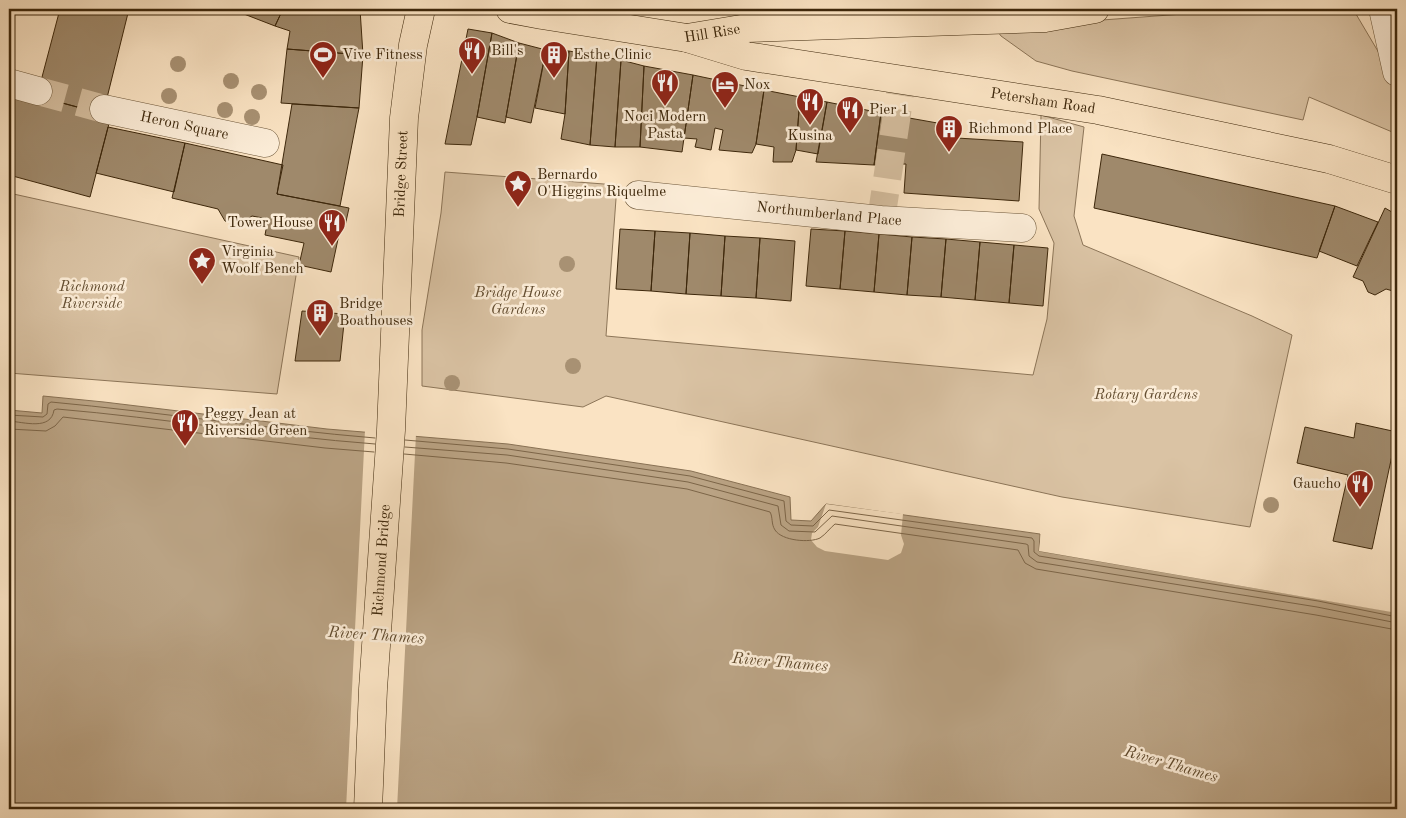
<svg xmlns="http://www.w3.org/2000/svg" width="1406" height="818" font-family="'Old Standard TT',serif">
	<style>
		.green { fill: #dac3a4; stroke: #8c7558 }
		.water { fill: #baa384; stroke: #887154 }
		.pier { fill: #fae3c3 }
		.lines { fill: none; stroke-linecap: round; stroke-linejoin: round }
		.shore { stroke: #7c6548; stroke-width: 1 }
		.building { fill: #9f896b; stroke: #3d270b }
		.minor-tunnel { stroke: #d4bd9e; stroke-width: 28; stroke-dasharray: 28 14; stroke-linecap: butt }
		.minor-casing { stroke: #6c5639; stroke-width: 29 }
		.major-casing { stroke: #3d270b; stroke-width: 29 }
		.minor { stroke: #fcedd8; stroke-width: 28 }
		.major { stroke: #fae3c3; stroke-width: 28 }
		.tree { fill: #a89173 }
		.labels { text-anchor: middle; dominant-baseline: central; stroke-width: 5; stroke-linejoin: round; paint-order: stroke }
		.street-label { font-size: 15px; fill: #3d270b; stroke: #fcedd8 }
		.poi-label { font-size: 15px; fill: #3d270b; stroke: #fcedd8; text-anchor: start }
		.park-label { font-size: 15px; font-style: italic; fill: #644e31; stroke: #fcedd8 }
		.water-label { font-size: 16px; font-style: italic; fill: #624c2f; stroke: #fcedd8 }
	</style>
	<rect width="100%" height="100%" fill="#fae3c3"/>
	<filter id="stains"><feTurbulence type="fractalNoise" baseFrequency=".004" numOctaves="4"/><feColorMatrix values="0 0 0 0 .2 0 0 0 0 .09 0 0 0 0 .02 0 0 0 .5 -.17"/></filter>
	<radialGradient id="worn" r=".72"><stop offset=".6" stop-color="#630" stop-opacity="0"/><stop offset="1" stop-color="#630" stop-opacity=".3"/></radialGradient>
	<path class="green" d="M 1250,9 L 1353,9 L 1379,53 L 1397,91 L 1397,134 L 1309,97 L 1303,120 L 1072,71 L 1036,61 L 1001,36 L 995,28 Z
		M 1041,115 L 1084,127 L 1074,216 L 1083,245 L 1252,316 L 1292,335 L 1250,527 L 1062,497 L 606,396 L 583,407 L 422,386 L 422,330 L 441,213 L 445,172 L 617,185 L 606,336 L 1033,375 L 1047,319 L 1054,243 L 1039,209 Z
		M 9,193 L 299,257 L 277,394 L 9,373 Z"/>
	<path class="water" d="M 43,396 L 104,402 L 327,429 L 508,444 L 691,471 L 790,497 L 791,520 L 811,521 L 826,504 L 1040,534 L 1039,551 L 1397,612 L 1397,809 L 9,809 L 9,410 L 42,413 Z"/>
	<path class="pier" d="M 365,430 L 416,434 L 397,809 L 346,809 Z
		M 826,504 L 903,514 L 901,535 L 904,544 L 901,553 L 888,560 L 825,551 L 817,547 L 811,540 L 812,533 L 818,527 Z
		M 1041,532 L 1043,534 L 1041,549 L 1319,594 L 1397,609 L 1397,613 L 1039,551 Z"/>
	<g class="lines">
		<path class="shore" d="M 9,415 L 43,417 L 47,414 L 48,404 L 51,402 C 159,412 267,429 375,438
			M 9,421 C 24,422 51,431 54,410 L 57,409 C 163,418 269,436 375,444
			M 9,429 L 46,431 L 55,426 L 63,417 L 325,448 L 374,452
			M 405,440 L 508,449 L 690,476 L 784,501 L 786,521 L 791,525 L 813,526 L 829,510 L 1032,538 L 1034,541 L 1034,552 L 1039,556 L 1318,601 L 1397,617
			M 405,447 L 507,455 L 688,482 L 778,506 L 781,525 L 789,531 L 815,532 L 832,516 L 1026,544 L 1028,545 L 1029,556 L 1037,562 L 1317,607 L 1397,623
			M 404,454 L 506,463 L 687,489 L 770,512 C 773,517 771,524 775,530 C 782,541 810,543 820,538 C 826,534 830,528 835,524 L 1018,550 L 1025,563 L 1036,569 L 1316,615 L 1397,630"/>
	</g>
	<path class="building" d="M 60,9 L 129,9 L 103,114 L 37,96 Z
		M 231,9 L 283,9 L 275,26 Z
		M 283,9 L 360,9 L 363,55 L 287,49 L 290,31 L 275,26 Z
		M 468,29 L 492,33 L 477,117 L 471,145 L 445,144 Z
		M 492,33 L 519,43 L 505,123 L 477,117 Z
		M 519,43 L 546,50 L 531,123 L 506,117 Z
		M 287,49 L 363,55 L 359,108 L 281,103 Z
		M 546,50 L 569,51 L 565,114 L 535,108 Z
		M 569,51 L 597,56 L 590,145 L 561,139 L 565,114 Z
		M 597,56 L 621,60 L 615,147 L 590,145 Z
		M 621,60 L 644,66 L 640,147 L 615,147 Z
		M 644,66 L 693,75 L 682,152 L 640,147 Z
		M 693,75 L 764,90 L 756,144 L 752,153 L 719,150 L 723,130 L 715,128 L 711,150 L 695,147 L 697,139 L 684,138 Z
		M 9,89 L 111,116 L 90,197 L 9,175 Z
		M 764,90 L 800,97 L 796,150 L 792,162 L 773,162 L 774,147 L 756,144 Z
		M 800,97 L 827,102 L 818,154 L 796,150 Z
		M 827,102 L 881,113 L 874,165 L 816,162 Z
		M 292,104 L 359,108 L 340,206 L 277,194 Z
		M 881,113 L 943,124 L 940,137 L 1023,142 L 1019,201 L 904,193 L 906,164 L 874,165 Z
		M 108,127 L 185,143 L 174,192 L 96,173 Z
		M 185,143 L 283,165 L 277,194 L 349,208 L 345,226 L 341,225 L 331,272 L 299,265 L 304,243 L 265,235 L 268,219 L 252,216 L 240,224 L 225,221 L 218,209 L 172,198 Z
		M 1102,154 L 1335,206 L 1317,258 L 1094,208 Z
		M 1335,206 L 1378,222 L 1357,266 L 1319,251 Z
		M 1385,208 L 1397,215 L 1397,300 L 1393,291 L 1386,289 L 1375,295 L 1368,292 L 1363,281 L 1353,277 Z
		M 620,229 L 655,231 L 651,291 L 616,289 Z
		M 811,229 L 845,231 L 840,289 L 806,286 Z
		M 655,231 L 690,233 L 686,294 L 651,291 Z
		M 845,231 L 879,234 L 874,292 L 840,289 Z
		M 690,233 L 725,236 L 721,296 L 686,294 Z
		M 879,234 L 912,237 L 907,295 L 874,292 Z
		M 725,236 L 760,238 L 756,298 L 721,296 Z
		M 912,237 L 946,239 L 941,297 L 907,295 Z
		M 760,238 L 795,241 L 791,301 L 756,298 Z
		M 946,239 L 980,242 L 975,300 L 941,297 Z
		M 980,242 L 1014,245 L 1009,303 L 975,300 Z
		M 1014,245 L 1048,248 L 1043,306 L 1009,303 Z
		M 302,311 L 345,314 L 340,361 L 295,361 Z
		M 1356,423 L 1397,432 L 1372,549 L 1333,541 L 1348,475 L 1297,463 L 1305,427 L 1354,438 Z"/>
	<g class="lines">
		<path class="minor-tunnel" d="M 38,91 L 104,109
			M 881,220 L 902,80"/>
		<defs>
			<g id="minor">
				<path d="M 1383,9 L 1397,72"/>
				<path d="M 9,83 L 38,91"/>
				<path id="s1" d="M 104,109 L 265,143"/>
				<path id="s2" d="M 638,195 L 881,220 L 1022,228"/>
			</g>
			<g id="major">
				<path id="s3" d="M 510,9 L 542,15 L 687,38 L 747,28 L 1045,18 L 1095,9"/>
				<path id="s4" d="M 687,38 L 746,56 L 1098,110 L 1329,159 L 1397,180"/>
				<path id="s5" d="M 368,809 L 373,689 L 391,430 L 404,118 L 413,45 L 421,9"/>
			</g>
		</defs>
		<use href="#minor" class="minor-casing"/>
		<use href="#major" class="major-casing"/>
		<use href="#minor" class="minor"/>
		<use href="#major" class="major"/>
	</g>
	<g class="tree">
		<circle cx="178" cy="64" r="8"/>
		<circle cx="231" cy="81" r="8"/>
		<circle cx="259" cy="92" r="8"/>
		<circle cx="169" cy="96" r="8"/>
		<circle cx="225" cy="110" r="8"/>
		<circle cx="252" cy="117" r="8"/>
		<circle cx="567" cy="264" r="8"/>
		<circle cx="573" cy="366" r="8"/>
		<circle cx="452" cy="383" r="8"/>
		<circle cx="1271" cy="505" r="8"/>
	</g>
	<defs>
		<symbol id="restaurant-pin" viewBox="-11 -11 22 30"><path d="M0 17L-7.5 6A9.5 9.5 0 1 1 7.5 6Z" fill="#8f2418" stroke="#fcedd8"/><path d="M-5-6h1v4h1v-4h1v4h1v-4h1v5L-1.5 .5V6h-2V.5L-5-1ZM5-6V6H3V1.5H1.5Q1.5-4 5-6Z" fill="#fff"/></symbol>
		<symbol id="stadium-pin" viewBox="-11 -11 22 30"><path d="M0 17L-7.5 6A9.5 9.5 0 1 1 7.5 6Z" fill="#8f2418" stroke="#fcedd8"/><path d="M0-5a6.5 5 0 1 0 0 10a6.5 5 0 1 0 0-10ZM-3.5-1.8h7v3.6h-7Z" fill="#fff"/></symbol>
		<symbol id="building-pin" viewBox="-11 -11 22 30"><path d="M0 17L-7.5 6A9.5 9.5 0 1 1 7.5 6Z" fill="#8f2418" stroke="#fcedd8"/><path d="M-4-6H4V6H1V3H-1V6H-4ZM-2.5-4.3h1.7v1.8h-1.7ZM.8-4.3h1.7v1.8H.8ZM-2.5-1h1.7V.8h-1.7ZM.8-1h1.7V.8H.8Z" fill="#fff"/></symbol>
		<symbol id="hotel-pin" viewBox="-11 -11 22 30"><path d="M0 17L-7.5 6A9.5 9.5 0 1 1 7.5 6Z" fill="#8f2418" stroke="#fcedd8"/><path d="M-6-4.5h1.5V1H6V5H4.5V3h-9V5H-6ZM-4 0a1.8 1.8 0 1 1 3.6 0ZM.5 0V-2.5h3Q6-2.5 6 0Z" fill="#fff"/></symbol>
		<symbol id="sight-pin" viewBox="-11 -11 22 30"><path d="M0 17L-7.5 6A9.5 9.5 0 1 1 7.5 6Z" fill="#8f2418" stroke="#fcedd8"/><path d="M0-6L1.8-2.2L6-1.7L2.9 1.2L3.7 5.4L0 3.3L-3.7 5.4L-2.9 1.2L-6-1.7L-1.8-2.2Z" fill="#fff"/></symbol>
	</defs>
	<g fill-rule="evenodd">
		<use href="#restaurant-pin" x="456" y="35" width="32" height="43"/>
		<use href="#stadium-pin" x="307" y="39" width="32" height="43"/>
		<use href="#building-pin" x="538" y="39" width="32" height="43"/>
		<use href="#restaurant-pin" x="649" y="67" width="32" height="43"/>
		<use href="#hotel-pin" x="709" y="69" width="32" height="43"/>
		<use href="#restaurant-pin" x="794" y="86" width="32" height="43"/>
		<use href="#restaurant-pin" x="834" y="94" width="32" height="43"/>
		<use href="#building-pin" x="933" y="113" width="32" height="43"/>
		<use href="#sight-pin" x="502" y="168" width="32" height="43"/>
		<use href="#restaurant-pin" x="316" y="207" width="32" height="43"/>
		<use href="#sight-pin" x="186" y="245" width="32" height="43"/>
		<use href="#building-pin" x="304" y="297" width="32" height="43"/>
		<use href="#restaurant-pin" x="169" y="407" width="32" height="43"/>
		<use href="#restaurant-pin" x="1344" y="468" width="32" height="43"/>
	</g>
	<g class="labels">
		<g class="street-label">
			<text stroke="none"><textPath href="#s3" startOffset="205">Hill Rise</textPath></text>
			<text stroke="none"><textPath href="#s4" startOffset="362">Petersham Road</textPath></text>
			<text stroke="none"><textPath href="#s1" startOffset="82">Heron Square</textPath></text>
			<text stroke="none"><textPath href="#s5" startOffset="636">Bridge Street</textPath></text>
			<text stroke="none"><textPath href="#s2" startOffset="192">Northumberland Place</textPath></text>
			<text stroke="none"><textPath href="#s5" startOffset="249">Richmond Bridge</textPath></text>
		</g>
		<g class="poi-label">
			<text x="491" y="51">Bill's</text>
			<text x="342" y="55">Vive Fitness</text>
			<text x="573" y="55">Esthe Clinic</text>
			<text x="744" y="85">Nox</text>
			<text x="869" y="110">Pier 1</text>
			<text x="665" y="117" text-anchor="middle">Noci Modern<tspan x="665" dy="17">Pasta</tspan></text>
			<text x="968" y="129">Richmond Place</text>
			<text x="810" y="136" text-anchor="middle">Kusina</text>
			<text x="537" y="175">Bernardo<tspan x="537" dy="17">O'Higgins Riquelme</tspan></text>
			<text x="313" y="223" text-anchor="end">Tower House</text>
			<text x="221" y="252">Virginia<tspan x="221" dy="17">Woolf Bench</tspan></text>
			<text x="339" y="304">Bridge<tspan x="339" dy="17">Boathouses</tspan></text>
			<text x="204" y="414">Peggy Jean at<tspan x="204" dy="17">Riverside Green</tspan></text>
			<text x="1341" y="484" text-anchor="end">Gaucho</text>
		</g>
		<g class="park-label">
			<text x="92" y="287">Richmond<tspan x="92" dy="17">Riverside</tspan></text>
			<text x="518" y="293">Bridge House<tspan x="518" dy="17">Gardens</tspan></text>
			<text x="1146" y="395">Rotary Gardens</text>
		</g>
		<g class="water-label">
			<text transform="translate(376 636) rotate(4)">River Thames</text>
			<text transform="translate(780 663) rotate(5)">River Thames</text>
			<text transform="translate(1171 765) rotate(16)">River Thames</text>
		</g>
	</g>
	<rect width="1406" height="818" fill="none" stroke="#fae3c3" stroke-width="30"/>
	<rect x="10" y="10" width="1386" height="798" fill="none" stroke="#3d270b" stroke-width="2.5"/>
	<rect x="15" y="15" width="1376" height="788" fill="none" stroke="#3d270b"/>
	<rect width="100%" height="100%" filter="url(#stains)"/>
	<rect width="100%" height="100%" fill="url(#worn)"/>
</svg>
